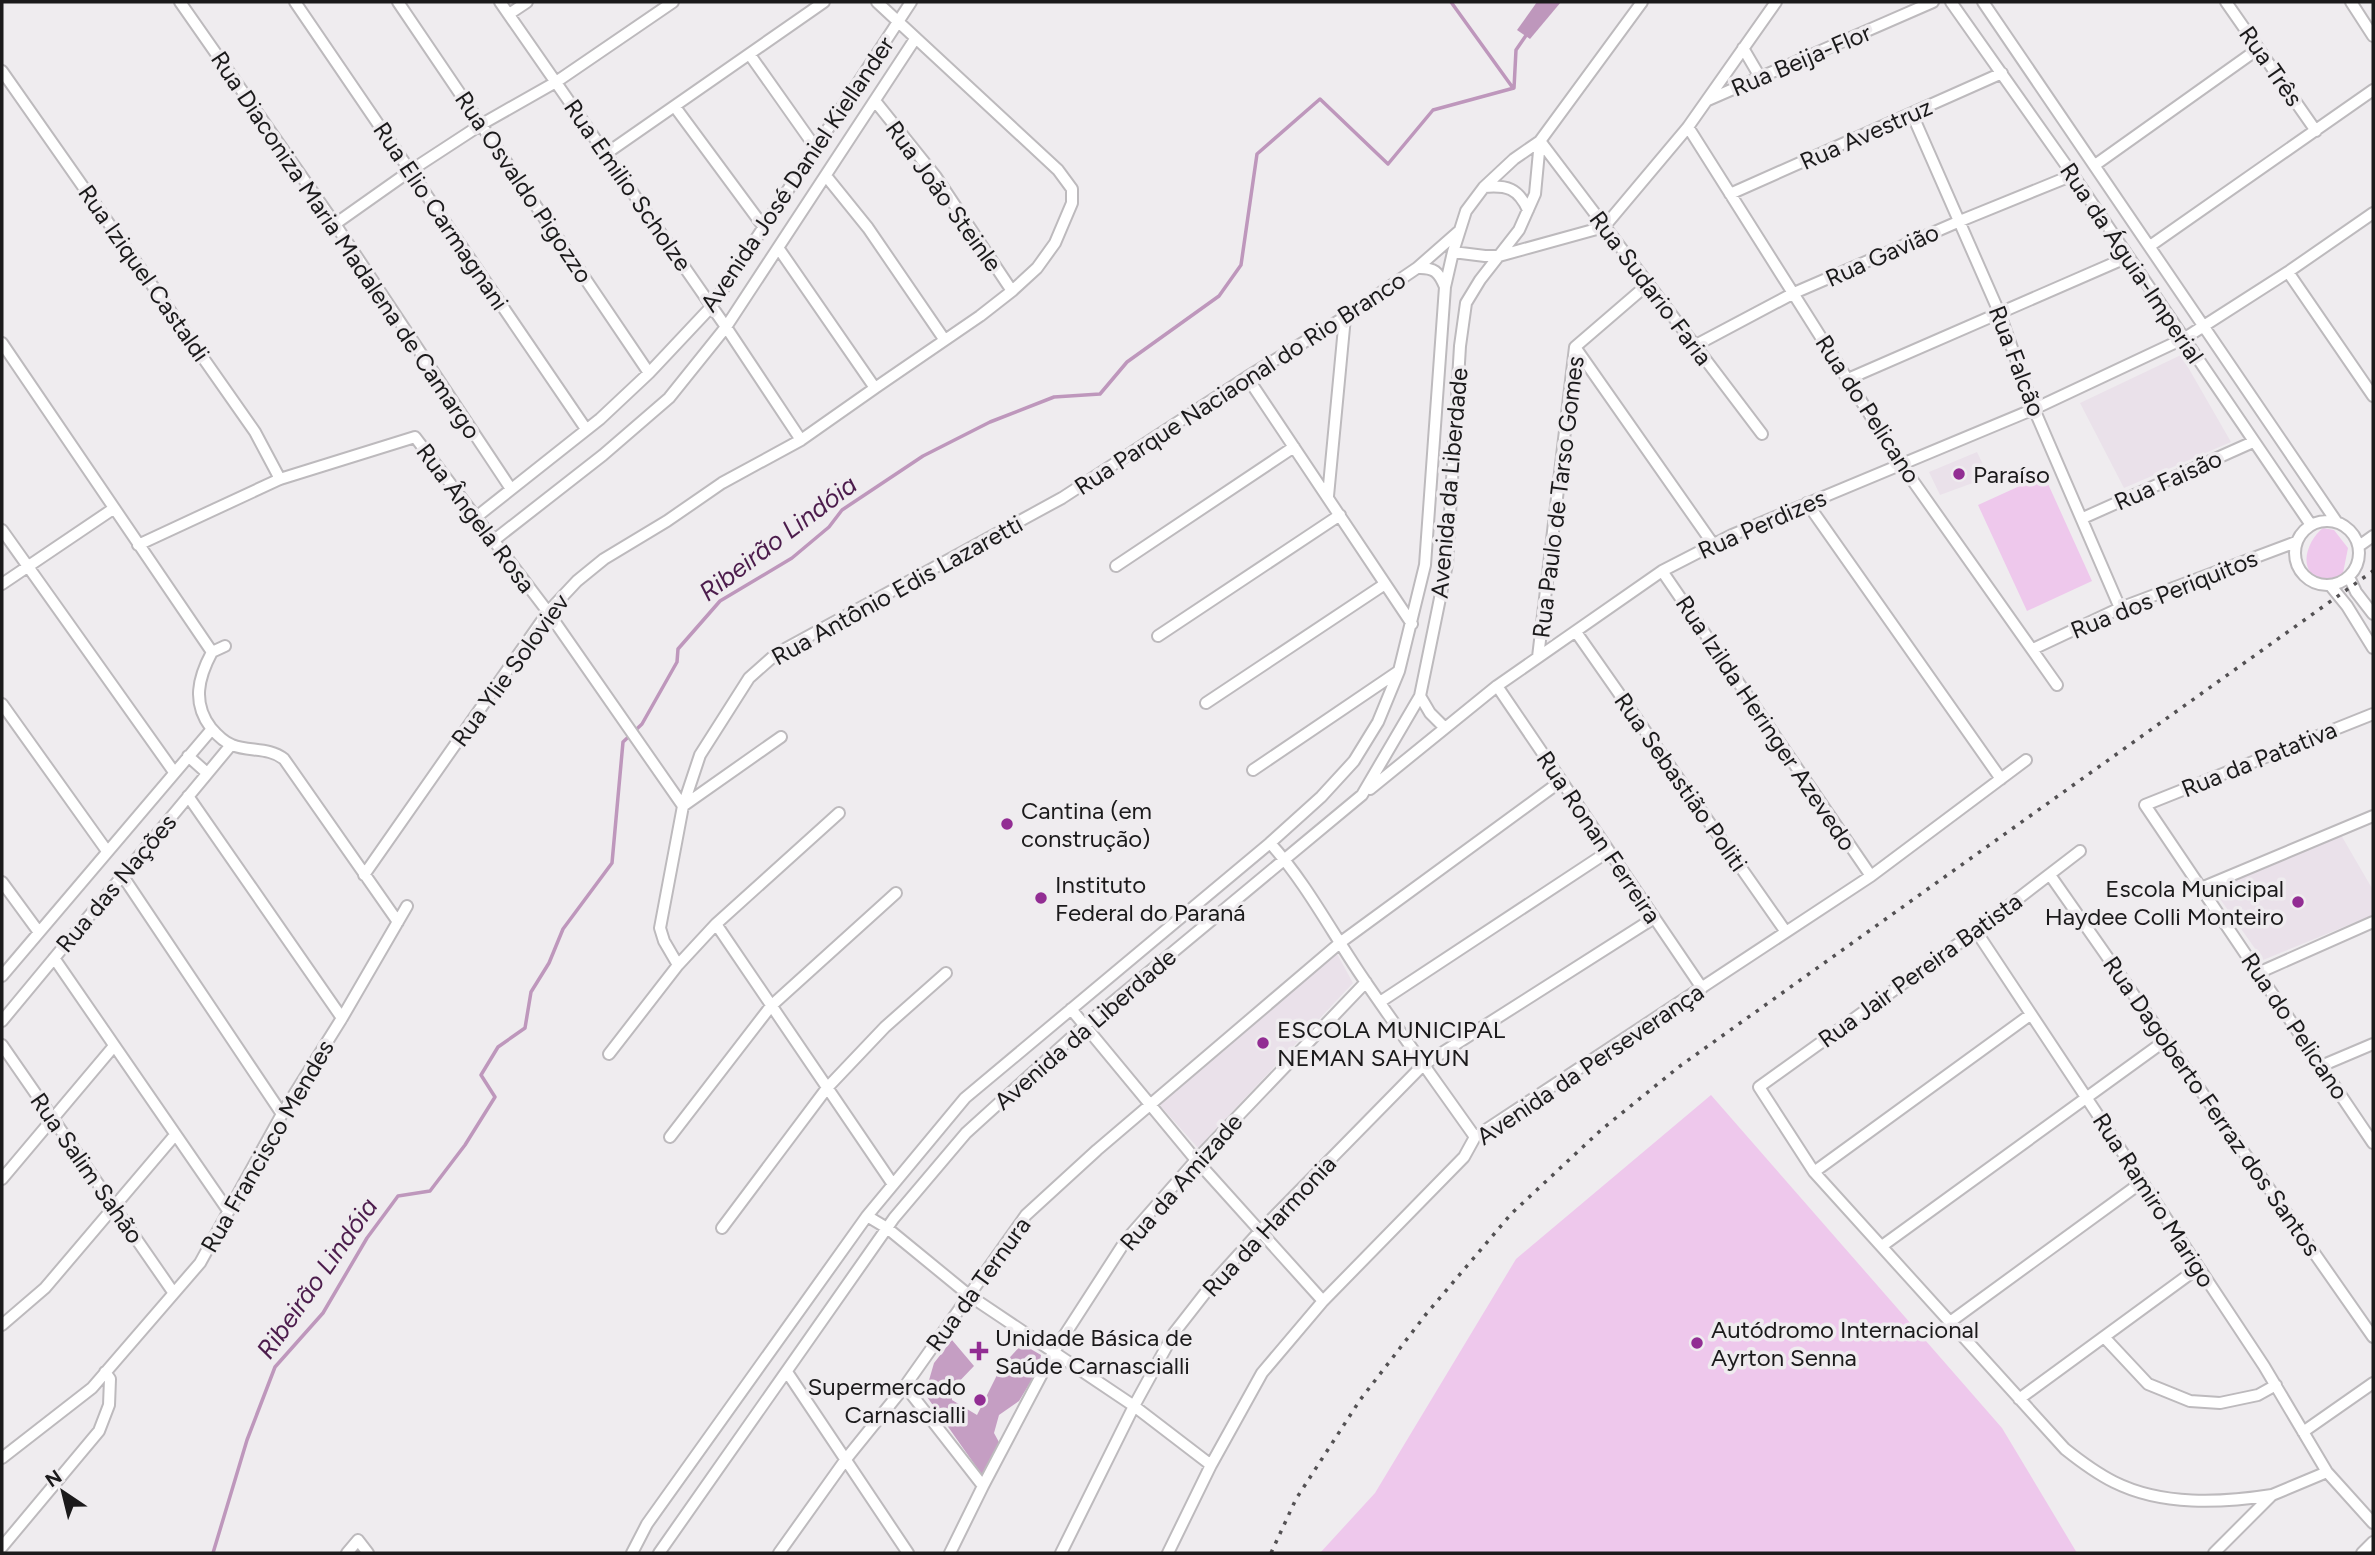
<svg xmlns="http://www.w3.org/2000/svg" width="2375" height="1555" font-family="Figtree,sans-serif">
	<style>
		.built { fill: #eae1ea }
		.green { fill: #eec8ec }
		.forest { fill: #c59ec3 }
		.water { fill: #be97bc }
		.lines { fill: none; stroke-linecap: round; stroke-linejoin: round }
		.stream { stroke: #be97bc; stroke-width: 3.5 }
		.minor-casing { stroke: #bdbabd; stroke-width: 14 }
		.minor { stroke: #fff; stroke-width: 10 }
		.rail { stroke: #535153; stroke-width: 3.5; stroke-dasharray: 3.5 7; stroke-linecap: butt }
		.poi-dot { fill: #922d93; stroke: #efecef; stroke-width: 2.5 }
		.labels { text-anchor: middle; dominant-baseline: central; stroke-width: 7; stroke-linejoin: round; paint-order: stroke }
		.street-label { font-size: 24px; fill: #1b1a1b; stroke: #efecef }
		.poi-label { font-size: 24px; fill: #1b1a1b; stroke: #efecef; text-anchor: start }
		.water-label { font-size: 26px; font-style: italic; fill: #4c1c4c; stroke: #efecef }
	</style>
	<rect width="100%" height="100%" fill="#efecef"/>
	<path class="built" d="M 2181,355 L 2231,442 L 2124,488 L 2080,403 Z
		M 1977,452 L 1989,477 L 1940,495 L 1929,472 Z
		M 2341,835 L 2373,890 L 2373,915 L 2263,960 L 2213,889 Z
		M 1336,952 L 1353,983 L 1198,1148 L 1157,1102 Z"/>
	<path class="green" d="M 2044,475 L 2092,581 L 2027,611 L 1978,505 Z
		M 2323,528 L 2334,530 L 2348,548 L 2342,578 L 2320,580 C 2317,578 2313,576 2311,573 C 2300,560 2311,537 2323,528 Z
		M 1711,1095 L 2002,1428 L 2077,1553 L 1320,1553 L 1375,1493 L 1516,1259 Z"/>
	<path class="forest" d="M 952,1340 L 974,1366 L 952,1389 L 952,1400 L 977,1415 L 1001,1367 L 1022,1344 L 1041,1355 L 1039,1368 L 1019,1401 L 999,1415 L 994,1433 L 1000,1444 L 982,1475 L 925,1394 L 934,1363 Z"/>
	<path class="water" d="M 1537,2 L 1561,2 L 1530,39 L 1517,30 Z"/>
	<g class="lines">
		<path class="stream" d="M 1451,2 L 1513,88
			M 213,1553 L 247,1440 L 275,1367 L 323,1313 L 367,1238 L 398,1196 L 430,1191 L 465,1145 L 495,1097 L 481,1075 L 498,1047 L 525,1028 L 531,992 L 549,963 L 563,929 L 612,863 L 623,742 L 642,724 L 677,662 L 678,649 L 720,601 L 792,558 L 829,527 L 842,510 L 923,456 L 990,422 L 1054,397 L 1100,394 L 1127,362 L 1219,296 L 1241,265 L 1257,154 L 1320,99 L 1388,164 L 1433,110 L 1514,88 L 1516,50 L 1527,34"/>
		<defs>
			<path id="minor" d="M 180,2 L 335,224 L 511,489
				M 295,2 L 586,429
				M 398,2 L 649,373
				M 500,2 L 726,327 L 801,440
				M 1951,2 L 2073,175 L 2311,525
				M 1983,2 L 2336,521
				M 2226,2 L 2316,131
				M 2351,2 L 2373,36
				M 509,14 L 527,2
				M 1743,48 L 1760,77
				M 750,55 L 815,147
				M 2,71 L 255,432 L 280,479
				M 1708,100 L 1933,2
				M 875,101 L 936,177 L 1012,291
				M 675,107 L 763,226
				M 1912,114 L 1999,312 L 2034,409 L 2120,608
				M 1688,127 L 1901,464 L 2057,685
				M 1540,141 L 1762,434
				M 607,153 L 824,2
				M 2095,165 L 2258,49
				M 826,176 L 868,228 L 944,339
				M 1484,187 C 1507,185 1518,188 1528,210
				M 1730,194 L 2002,73
				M 335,224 L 410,171 L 482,124 L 556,82 L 673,2
				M 2150,246 L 2373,90
				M 1453,252 L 1485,256 L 1499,256 L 1604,227 L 1688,127 L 1776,2
				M 1417,268 C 1434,267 1439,272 1445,287
				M 2288,272 L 2373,396
				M 2,343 L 212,652
				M 1696,345 L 1794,293 L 1960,221 L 2073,175
				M 1575,347 L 1713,544
				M 1247,377 L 1412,624
				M 1848,379 L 2128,257
				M 875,388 L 980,316 L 1012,291 L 1037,268 L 1055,243 L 1072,203 L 1072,189 L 1058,170 L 877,2
				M 1328,496 L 1345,317
				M 1807,503 L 2001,779
				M 475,518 L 600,419 L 649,373 L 712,306 L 911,2
				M 2083,518 L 2253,442
				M2295 553a32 32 0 1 1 64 0a32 32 0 1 1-64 0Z
				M 2,530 L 174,772
				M 493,541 L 603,455 L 669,398 L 726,327 L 915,39
				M 138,545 L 280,479 L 415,437 L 548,612 L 683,806
				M 2359,546 L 2373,536
				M 1116,566 L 1294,447
				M 1662,571 L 1871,876
				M 2349,577 L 2356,592 L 2373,614
				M 2,584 L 113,509
				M 2330,585 L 2347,606 L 2373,648
				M 1576,632 L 1786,932
				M 1158,636 L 1340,515
				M 225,646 L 212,652 C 198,678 192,703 211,728 C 217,735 224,742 232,745 C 249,752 269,747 284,759 L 398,922
				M 2033,649 L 2120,608 L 2296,542
				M 1538,657 L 1575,347 L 1647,285
				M 1497,686 L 1702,988
				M 1420,696 L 1430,713 L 1445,728
				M 1206,703 L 1385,584
				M 2,704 L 107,851
				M 2373,714 L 2145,805 L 2373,1143
				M 188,756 L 207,773
				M 1253,770 L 1399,671
				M 1370,789 L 1497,686 L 1662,571 L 1732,535 L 2034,409 L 2185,338 L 2288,272 L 2373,213
				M 188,796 L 342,1018
				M 683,806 L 781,737
				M 1270,843 C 1308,885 1334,937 1367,984 C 1402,1035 1439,1086 1475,1137
				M 2080,851 L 1976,931 L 1759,1087 L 1814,1172 L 2065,1449 C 2080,1461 2096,1473 2114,1482 C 2162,1506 2221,1503 2272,1495
				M 122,875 L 282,1114
				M 364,875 L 548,612 L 577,581 L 604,559 L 667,521 L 722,483 L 801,440 L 875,388 L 779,249
				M 2050,875 L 2373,1337
				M 2,882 L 38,931
				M 2201,888 L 2373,816
				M 716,924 L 892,1183
				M 1976,931 L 2264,1366 L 2327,1472 L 2373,1523
				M 54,958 L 227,1209
				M 678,965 L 664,941 L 660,928 L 683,806 L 700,755 L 749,678 L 776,654 L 1062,498 L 1247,377 L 1345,317 L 1417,268 L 1458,232
				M 2258,973 L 2373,922
				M 2,976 L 212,729
				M 1380,1002 L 1609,851
				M 1071,1009 L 1196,1160 L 1323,1301
				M 2,1021 L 231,745
				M 2,1045 L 173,1292
				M 609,1054 L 678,965 L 716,924 L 839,813
				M 2321,1066 L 2373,1044
				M 670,1137 L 771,1006 L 896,893
				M 1814,1172 L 2030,1015
				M 2,1179 L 114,1046
				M 867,1216 L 887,1228 L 970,1296 L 1134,1406 L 1211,1465
				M 722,1228 L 827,1088 L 885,1027 L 946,973
				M 1882,1246 L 2166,1040
				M 1950,1322 L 2142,1182
				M 2,1325 L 45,1288 L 175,1135
				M 2104,1337 L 2148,1384 L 2190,1401 L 2220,1403 L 2258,1395 L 2276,1385
				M 787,1372 L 908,1553
				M 905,1386 L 983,1486
				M 2019,1399 L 2198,1268
				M 2303,1432 L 2373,1383
				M 2,1458 L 92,1388 L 200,1263 L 282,1114 L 342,1018 L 407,906
				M 2,1547 L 99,1431 L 109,1405 L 110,1379 L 105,1372
				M 347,1553 L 358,1540 L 368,1553
				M 632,1553 L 647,1524 L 867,1216 L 965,1098 L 1270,843 L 1321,797 L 1354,761 L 1378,722 L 1399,671 L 1425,565 L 1445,287 L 1453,252 L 1466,211 L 1484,187 L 1514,159 L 1540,141 L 1642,2
				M 659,1553 L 894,1218 L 966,1133 L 1084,1026 L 1362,795 L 1420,696 L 1447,564 L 1460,346 L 1466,303 L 1480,280 L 1519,230 L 1535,194 L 1540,141
				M 779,1553 L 846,1459 L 905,1386 L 1026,1215 L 1097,1150 L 1341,942 L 1561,781
				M 950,1553 L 983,1486 L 1053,1353 L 1126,1240 L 1196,1160 L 1366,982
				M 1061,1553 L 1134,1406 L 1174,1333 L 1213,1283 L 1260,1231 L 1423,1065 L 1654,918
				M 1168,1553 L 1211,1465 L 1262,1373 L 1323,1301 L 1464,1157 L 1475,1137 L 1871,876 L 2026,760
				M 2214,1553 L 2272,1495 L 2327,1472
				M 2362,1553 L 2373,1542"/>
		</defs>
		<use href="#minor" class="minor-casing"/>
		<use href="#minor" class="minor"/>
		<path class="rail" d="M 1271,1553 L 1296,1499 L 1360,1400 L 1427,1313 L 1511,1214 L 1601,1130 L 1680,1066 L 2373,571"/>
	</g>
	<g class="poi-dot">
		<circle cx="1959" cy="474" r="7"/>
		<circle cx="1007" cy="824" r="7"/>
		<circle cx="1041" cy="898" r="7"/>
		<circle cx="2298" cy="902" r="7"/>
		<circle cx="1263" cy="1043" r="7"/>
		<circle cx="1697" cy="1343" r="7"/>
		<path d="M975.5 1340.5h7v7h7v7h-7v7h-7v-7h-7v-7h7z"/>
		<circle cx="980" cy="1400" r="7"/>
	</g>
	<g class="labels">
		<g class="street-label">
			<text transform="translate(1801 60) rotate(-23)">Rua Beija-Flor</text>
			<text transform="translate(2271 66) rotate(55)">Rua Três</text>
			<text transform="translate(1866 134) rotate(-24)">Rua Avestruz</text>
			<text transform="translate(797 174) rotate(-56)">Avenida José Daniel Kiellander</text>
			<text transform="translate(628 185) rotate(55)">Rua Emilio Scholze</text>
			<text transform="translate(524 187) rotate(56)">Rua Osvaldo Pigozzo</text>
			<text transform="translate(944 196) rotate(54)">Rua João Steinle</text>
			<text transform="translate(441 216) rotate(56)">Rua Elio Carmagnani</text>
			<text transform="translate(346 245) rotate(56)">Rua Diaconiza Maria Madalena de Camargo</text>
			<text transform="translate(1882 255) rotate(-24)">Rua Gavião</text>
			<text transform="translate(2132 263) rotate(56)">Rua da Águia-Imperial</text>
			<text transform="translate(144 273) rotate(55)">Rua Iziquel Castaldi</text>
			<text transform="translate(1651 288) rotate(53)">Rua Sudario Faria</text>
			<text transform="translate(2017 361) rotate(69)">Rua Falcão</text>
			<text transform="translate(1240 383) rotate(-33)">Rua Parque Naciaonal do Rio Branco</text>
			<text transform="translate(1868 409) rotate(57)">Rua do Pelicano</text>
			<text transform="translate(2168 480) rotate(-24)">Rua Faisão</text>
			<text transform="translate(1449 483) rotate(-85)">Avenida da Liberdade</text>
			<text transform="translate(1558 497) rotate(-83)">Rua Paulo de Tarso Gomes</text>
			<text transform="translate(476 518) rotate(53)">Rua Ângela Rosa</text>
			<text transform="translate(1762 524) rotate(-24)">Rua Perdizes</text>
			<text transform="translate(897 590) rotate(-29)">Rua Antônio Edis Lazaretti</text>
			<text transform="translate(2164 594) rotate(-22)">Rua dos Periquitos</text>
			<text transform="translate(510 670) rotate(-54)">Rua Ylie Soloviev</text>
			<text transform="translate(1766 723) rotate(56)">Rua Izilda Heringer Azevedo</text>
			<text transform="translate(2259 759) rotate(-22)">Rua da Patativa</text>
			<text transform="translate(1681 782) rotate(55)">Rua Sebastião Politi</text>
			<text transform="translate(1599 837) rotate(56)">Rua Ronan Ferreira</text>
			<text transform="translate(116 883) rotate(-50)">Rua das Nações</text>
			<text transform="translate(1920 970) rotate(-36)">Rua Jair Pereira Batista</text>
			<text transform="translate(2295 1026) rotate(56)">Rua do Pelicano</text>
			<text transform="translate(1085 1029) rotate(-41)">Avenida da Liberdade</text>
			<text transform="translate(1590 1064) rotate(-34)">Avenida da Perseverança</text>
			<text transform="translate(2212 1106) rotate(55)">Rua Dagoberto Ferraz dos Santos</text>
			<text transform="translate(267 1146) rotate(-60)">Rua Francisco Mendes</text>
			<text transform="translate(87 1168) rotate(55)">Rua Salim Sahão</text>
			<text transform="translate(1181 1182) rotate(-49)">Rua da Amizade</text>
			<text transform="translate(2154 1200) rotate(57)">Rua Ramiro Marigo</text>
			<text transform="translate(1269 1226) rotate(-47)">Rua da Harmonia</text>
			<text transform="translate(978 1284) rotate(-54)">Rua da Ternura</text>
		</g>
		<g class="poi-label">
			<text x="1973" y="474">Paraíso</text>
			<text x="1021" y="810">Cantina (em<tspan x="1021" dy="28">construção)</tspan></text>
			<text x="1055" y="884">Instituto<tspan x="1055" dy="28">Federal do Paraná</tspan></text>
			<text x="2284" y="888" text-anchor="end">Escola Municipal<tspan x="2284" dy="28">Haydee Colli Monteiro</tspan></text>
			<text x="1277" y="1029">ESCOLA MUNICIPAL<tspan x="1277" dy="28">NEMAN SAHYUN</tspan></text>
			<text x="1711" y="1329">Autódromo Internacional<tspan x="1711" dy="28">Ayrton Senna</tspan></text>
			<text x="995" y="1337">Unidade Básica de<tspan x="995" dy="28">Saúde Carnascialli</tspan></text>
			<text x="966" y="1386" text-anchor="end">Supermercado<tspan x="966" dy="28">Carnascialli</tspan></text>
		</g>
		<g class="water-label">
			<text transform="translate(778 538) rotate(-37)">Ribeirão Lindóia</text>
			<text transform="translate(317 1278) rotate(-55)">Ribeirão Lindóia</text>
		</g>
	</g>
	<rect width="2375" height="1555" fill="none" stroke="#1b1a1b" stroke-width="7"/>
	<g transform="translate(63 1492) rotate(325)" stroke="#efecef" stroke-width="5" paint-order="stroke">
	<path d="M0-5L12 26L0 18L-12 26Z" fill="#1b1a1b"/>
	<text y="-10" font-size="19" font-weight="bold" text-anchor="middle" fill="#1b1a1b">N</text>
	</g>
</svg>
